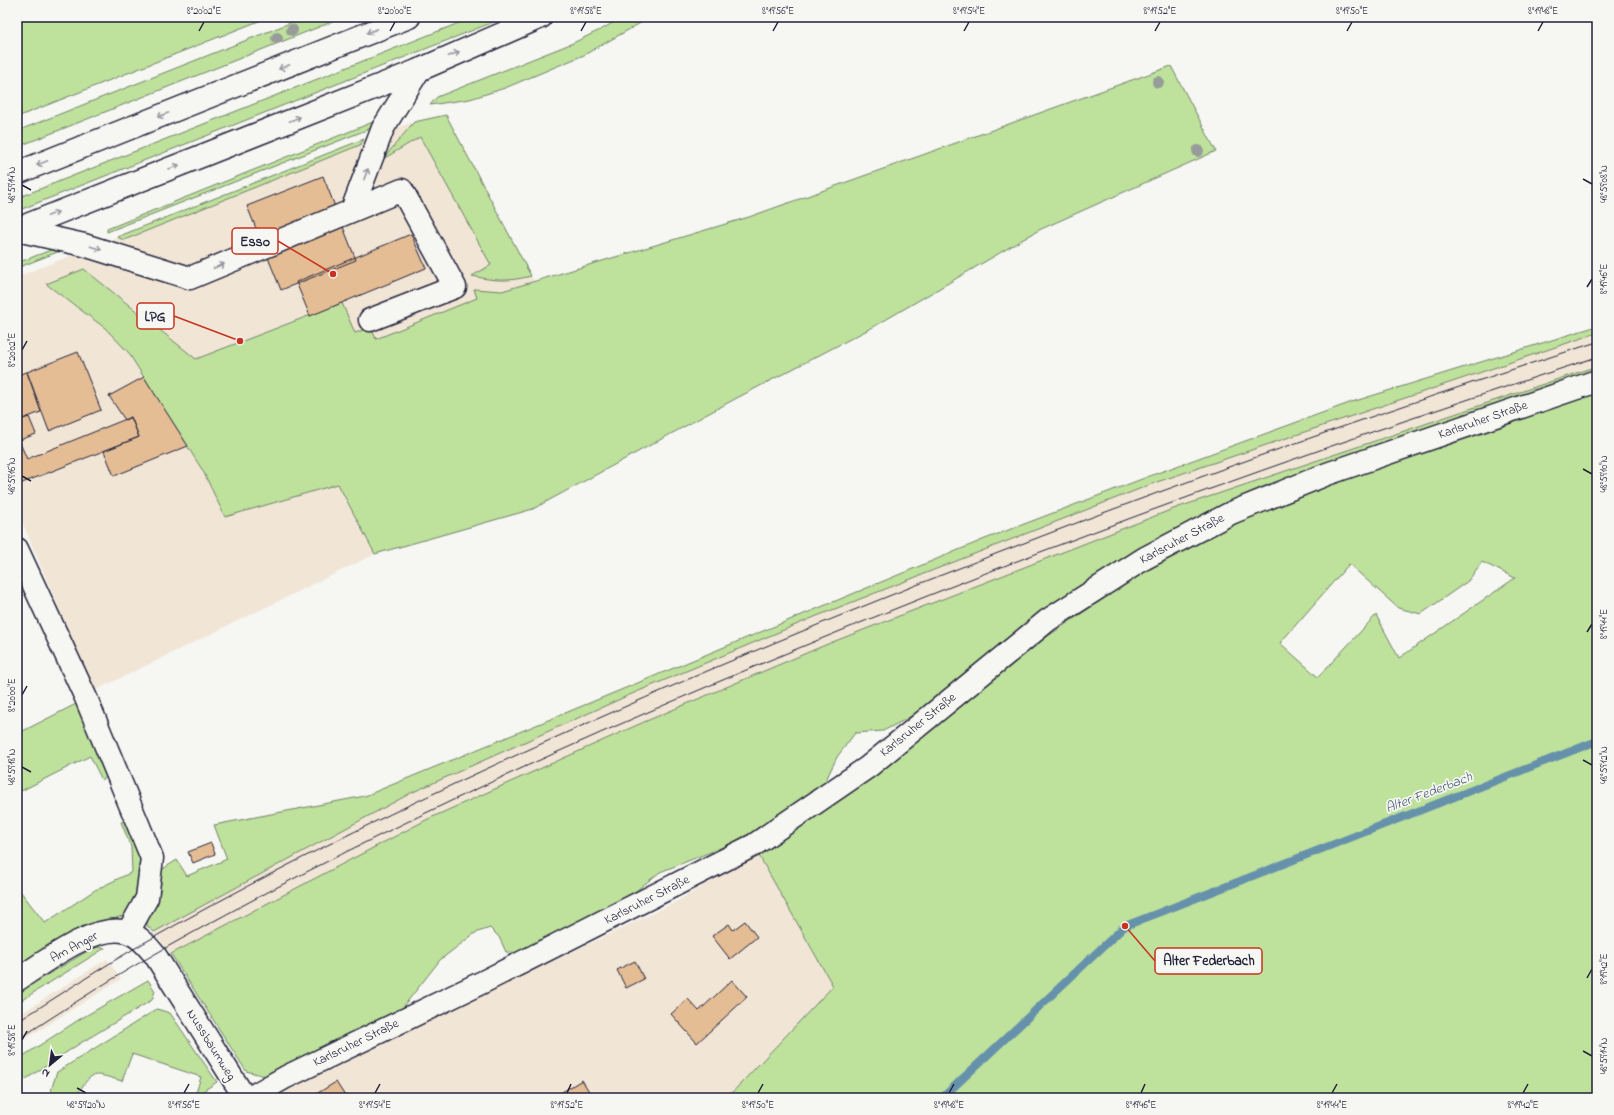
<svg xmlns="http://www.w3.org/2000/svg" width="1614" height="1115" font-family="'Indie Flower',sans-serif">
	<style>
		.built { fill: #f1e5d6 }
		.green { fill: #bee19b; stroke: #70826b; fill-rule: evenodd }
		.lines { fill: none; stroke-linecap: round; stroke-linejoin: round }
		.stream { stroke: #6691ab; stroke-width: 8 }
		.building { fill: #e5bd95; stroke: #22223b }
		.minor-casing { stroke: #22223b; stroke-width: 25 }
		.highway-casing { stroke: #22223b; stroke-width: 25 }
		.minor { stroke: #f6f6f2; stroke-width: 22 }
		.highway { stroke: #f6f6f2; stroke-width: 22 }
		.tram { stroke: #22223b; stroke-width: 1 }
		.tree { fill: #979c9b }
		.oneway { stroke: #9797a0 }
		.ticks { fill: none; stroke: #22223b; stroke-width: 1.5 }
		.labels { text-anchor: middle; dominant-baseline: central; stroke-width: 3.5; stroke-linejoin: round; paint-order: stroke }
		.street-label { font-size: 13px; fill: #22223b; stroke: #f6f6f2 }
		.water-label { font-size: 14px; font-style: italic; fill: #445a73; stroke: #f6f6f2 }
		.leader { fill: none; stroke: #c8321e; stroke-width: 1.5 }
		.callout-dot { fill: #c8321e; stroke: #f6f6f2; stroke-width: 1.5 }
		.callout { fill: #f6f6f2; stroke: #c8321e; stroke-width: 1.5 }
		.callout-label { font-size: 14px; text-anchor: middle; font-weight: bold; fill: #22223b }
		.neatline { fill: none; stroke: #22223b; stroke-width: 1.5 }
		.ticks-label { font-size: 10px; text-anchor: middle; fill: #22223b }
	</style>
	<rect width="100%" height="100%" fill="#f6f6f2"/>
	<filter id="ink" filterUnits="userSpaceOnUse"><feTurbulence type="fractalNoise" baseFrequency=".025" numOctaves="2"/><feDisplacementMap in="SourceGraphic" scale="8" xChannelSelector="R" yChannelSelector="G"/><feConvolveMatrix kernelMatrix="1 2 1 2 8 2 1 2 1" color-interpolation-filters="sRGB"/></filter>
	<g filter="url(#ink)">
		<path class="built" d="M 446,115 L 534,281 L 502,291 L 188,446 L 203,471 L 225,517 L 338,484 L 375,554 L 94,691 L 17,510 L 17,277 L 364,139 L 414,122 Z
			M 1597,333 L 1597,366 L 1173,509 L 830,643 L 644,722 L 428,819 L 171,954 L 154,932 L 411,793 L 627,696 L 817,616 L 1157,482 Z
			M 758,854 L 833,986 L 727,1098 L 281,1098 L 282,1091 L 672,904 Z
			M 107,959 L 121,979 L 17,1044 L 17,1016 Z"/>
		<path class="green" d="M 17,17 L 269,17 L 17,117 Z
			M 305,17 L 344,17 L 17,147 L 17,131 Z
			M 474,17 L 506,17 L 17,211 L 17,198 Z
			M 622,17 L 651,17 L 584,55 L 505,88 L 470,99 L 430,105 L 437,97 L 573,43 L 604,28 Z
			M 1171,66 L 1216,151 L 1039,230 L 875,326 L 735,399 L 533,509 L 375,554 L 338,484 L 225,517 L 203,471 L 128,352 L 105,328 L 46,284 L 84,269 L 196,359 L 342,303 L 355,333 L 371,327 L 376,339 L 477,298 L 474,289 L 502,291 L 749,217 Z
			M 446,115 L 531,276 C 508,282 495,281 472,276 L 491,265 L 420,137 L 383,159 L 414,122 Z
			M 373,122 L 376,122 L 374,127 L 107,232 L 107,229 Z
			M 364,139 L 360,145 L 124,240 L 117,237 Z
			M 58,249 L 60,251 L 17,268 L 17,263 L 51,250 Z
			M 1597,326 L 1597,333 L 1157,482 L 817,616 L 627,696 L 411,793 L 154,932 L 147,926 L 147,916 L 158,872 L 177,860 L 187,876 L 227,859 L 214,825 L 365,796 L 985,539 L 1155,474 L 1352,402 Z
			M 1597,366 L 1597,374 L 1345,459 L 1045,615 L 912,716 L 883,731 L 855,733 L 837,757 L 824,784 L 746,838 L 660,872 L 622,902 L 524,953 L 506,952 L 499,937 L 490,928 L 475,933 L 440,960 L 400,1011 L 285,1069 L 265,1076 L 246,1071 L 171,954 L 428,819 L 644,722 L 830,643 L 1173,509 Z
			M 1597,390 L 1597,1098 L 727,1098 L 833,986 L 758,854 L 885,767 L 1048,636 L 1139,575 L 1247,518 L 1349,478 ZM 1482,562 L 1515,578 L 1399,658 L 1376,615 L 1318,677 L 1280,643 L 1349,564 L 1398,608 L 1421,614 L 1468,581 Z
			M 76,704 L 108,777 L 102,780 L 90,756 L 17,793 L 17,734 Z
			M 126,821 C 130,830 137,841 139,852 C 143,871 143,905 122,916 C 111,921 97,921 86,926 C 62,937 39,951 17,966 L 17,887 L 45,923 L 95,890 L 132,872 L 131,847 L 121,822 Z
			M 98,947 L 105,948 L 17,1003 L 17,993 L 86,952 Z
			M 148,980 L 155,991 L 152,1000 L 79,1044 L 17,1085 L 17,1060 L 80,1019 Z
			M 157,1009 L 170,1013 L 217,1082 L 195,1096 L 201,1077 L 132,1054 L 122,1081 C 90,1072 93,1070 75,1098 L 58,1098 L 51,1090 L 57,1072 Z"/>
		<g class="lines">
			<path class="stream" d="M 942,1098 L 1125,926 L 1597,741"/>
		</g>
		<path class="building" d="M 323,176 L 356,260 L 281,290 L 247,206 Z
			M 411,234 L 426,268 L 310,316 L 296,282 Z
			M 78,352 L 101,410 L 49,431 L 27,372 Z
			M 27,372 L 41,412 L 17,421 L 17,375 Z
			M 144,377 L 188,446 L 114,476 L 104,451 L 139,437 L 131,417 L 125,420 L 109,396 Z
			M 29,417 L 36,434 L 17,441 L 17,421 Z
			M 131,417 L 139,437 L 17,485 L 17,441 L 19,441 L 27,459 Z
			M 211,843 L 215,854 L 193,863 L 188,852 Z
			M 745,921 L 757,937 L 730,959 L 712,936 L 729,924 L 733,930 Z
			M 635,961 L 644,979 L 626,988 L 617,970 Z
			M 732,980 L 747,997 L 697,1043 L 671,1014 L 688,999 L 699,1011 Z
			M 582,1080 L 593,1098 L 552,1098 Z
			M 336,1082 L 345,1096 L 341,1098 L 315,1098 L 313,1096 Z"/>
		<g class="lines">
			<defs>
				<path id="minor" d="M 352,210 L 383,128 L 419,70
					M 17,230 L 84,245 L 190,278 L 402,190 L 455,287 L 370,320
					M 17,549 L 86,698 L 152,858 L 147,898 L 128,932
					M 17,980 C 43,963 96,922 127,932 C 140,936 147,946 155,955 L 245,1098
					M 249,1098 L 286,1077 L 485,981 L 754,845 L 868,767 L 1048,620 L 1145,558 L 1231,513 L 1327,474 L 1597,381"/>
				<path id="highway" d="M 17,173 L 409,17
					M 17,229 L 419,70 L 541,17"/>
			</defs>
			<use href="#minor" class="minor-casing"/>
			<use href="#highway" class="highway-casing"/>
			<use href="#minor" class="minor"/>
			<use href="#highway" class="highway"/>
			<path class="tram" d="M 17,1022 C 58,996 99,969 142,944 C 328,838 523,750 719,666 C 1007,544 1300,437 1597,342
				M 17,1040 C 56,1015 95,989 134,966 C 320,858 514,769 711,685 C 1001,561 1297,454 1597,357"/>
		</g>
		<g class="tree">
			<circle cx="292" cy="30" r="6"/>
			<circle cx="277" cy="38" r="6"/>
			<circle cx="1158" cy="82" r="6"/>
			<circle cx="1198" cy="151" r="6"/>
		</g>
		<defs><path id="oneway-shaft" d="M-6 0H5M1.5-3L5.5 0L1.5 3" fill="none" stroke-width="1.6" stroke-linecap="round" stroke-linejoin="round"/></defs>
		<g class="oneway">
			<use href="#oneway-shaft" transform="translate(372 31) rotate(158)"/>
			<use href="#oneway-shaft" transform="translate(454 54) rotate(-23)"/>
			<use href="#oneway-shaft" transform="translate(284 67) rotate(158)"/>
			<use href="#oneway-shaft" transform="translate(163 115) rotate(158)"/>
			<use href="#oneway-shaft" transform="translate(295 119) rotate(-22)"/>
			<use href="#oneway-shaft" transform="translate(42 163) rotate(158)"/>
			<use href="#oneway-shaft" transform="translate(174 167) rotate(-22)"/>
			<use href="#oneway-shaft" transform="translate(366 174) rotate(-69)"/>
			<use href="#oneway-shaft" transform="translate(53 214) rotate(-22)"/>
			<use href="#oneway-shaft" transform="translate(96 248) rotate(17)"/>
			<use href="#oneway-shaft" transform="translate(219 266) rotate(-23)"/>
		</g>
	</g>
	<path class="ticks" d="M 199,31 L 204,22M 390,31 L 395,22M 581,31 L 586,22M 773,31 L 778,22M 964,31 L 969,22M 1155,31 L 1160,22M 1347,31 L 1352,22M 1538,31 L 1543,22M 1583,179 L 1592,184M 22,185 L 31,190M 1587,287 L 1592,279M 22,350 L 27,341M 1583,469 L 1592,474M 22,476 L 31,481M 1587,632 L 1592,624M 22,695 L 27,686M 1583,760 L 1592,765M 22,767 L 31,772M 1587,978 L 1592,969M 22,1040 L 27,1031M 1583,1051 L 1592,1056M 77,1088 L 86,1093M 184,1093 L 189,1084M 375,1093 L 380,1084M 567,1093 L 571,1084M 758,1093 L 763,1084M 949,1093 L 954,1084M 1141,1093 L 1145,1084M 1332,1093 L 1337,1084M 1523,1093 L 1528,1084"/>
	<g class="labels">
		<g class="street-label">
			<text transform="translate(1483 420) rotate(-19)">Karlsruher Straße</text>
			<text transform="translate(1182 539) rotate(-28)">Karlsruher Straße</text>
			<text transform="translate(918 725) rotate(-39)">Karlsruher Straße</text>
			<text transform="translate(647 900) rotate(-27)">Karlsruher Straße</text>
			<text transform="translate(74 947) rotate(-28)">Am Anger</text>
			<text transform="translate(356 1043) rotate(-26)">Karlsruher Straße</text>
			<text transform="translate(211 1045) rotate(58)">Nussbaumweg</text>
		</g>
		<g class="water-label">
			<text transform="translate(1429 793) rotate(-21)">Alter Federbach</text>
		</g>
	</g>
	<path class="leader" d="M333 274L278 241M240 341L174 316M1125 926L1155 961"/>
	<g class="callout-dot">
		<circle cx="333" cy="274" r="4"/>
		<circle cx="240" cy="341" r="4"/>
		<circle cx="1125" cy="926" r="4"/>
	</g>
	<g class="callout">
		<rect x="232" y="228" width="46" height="26" rx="4"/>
		<rect x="137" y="303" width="37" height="26" rx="4"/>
		<rect x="1155" y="948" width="107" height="26" rx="4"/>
	</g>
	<g class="callout-label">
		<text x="255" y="246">Esso</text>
		<text x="155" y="321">LPG</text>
		<text x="1209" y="965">Alter Federbach</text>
	</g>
	<rect width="1614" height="1115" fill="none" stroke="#f6f6f2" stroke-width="44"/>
	<g transform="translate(50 1065) rotate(209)" stroke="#f6f6f2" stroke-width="3" paint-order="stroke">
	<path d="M0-3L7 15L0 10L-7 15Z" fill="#22223b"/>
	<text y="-6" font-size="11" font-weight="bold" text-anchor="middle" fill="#22223b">N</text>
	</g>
	<rect x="22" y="22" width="1570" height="1071" class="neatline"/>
	<g class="ticks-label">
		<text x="204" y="14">8°20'02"E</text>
		<text x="395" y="14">8°20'00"E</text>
		<text x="586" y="14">8°19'58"E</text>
		<text x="778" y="14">8°19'56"E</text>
		<text x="969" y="14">8°19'54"E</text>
		<text x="1160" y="14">8°19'52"E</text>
		<text x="1352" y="14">8°19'50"E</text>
		<text x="1543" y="14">8°19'48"E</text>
		<text transform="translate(1603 184) rotate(-90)" y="4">48°59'08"N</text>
		<text transform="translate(11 185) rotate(-90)" y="4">48°59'14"N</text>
		<text transform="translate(1603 279) rotate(-90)" y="4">8°19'46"E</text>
		<text transform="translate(11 350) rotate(-90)" y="4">8°20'02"E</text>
		<text transform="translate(1603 474) rotate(-90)" y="4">48°59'10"N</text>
		<text transform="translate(11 476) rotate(-90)" y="4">48°59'16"N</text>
		<text transform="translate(1603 624) rotate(-90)" y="4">8°19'44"E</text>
		<text transform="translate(11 695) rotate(-90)" y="4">8°20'00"E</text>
		<text transform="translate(1603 765) rotate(-90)" y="4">48°59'12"N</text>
		<text transform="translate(11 767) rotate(-90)" y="4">48°59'18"N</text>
		<text transform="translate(1603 969) rotate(-90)" y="4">8°19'42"E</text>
		<text transform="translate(11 1040) rotate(-90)" y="4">8°19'58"E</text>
		<text transform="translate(1603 1056) rotate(-90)" y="4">48°59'14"N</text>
		<text x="86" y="1108">48°59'20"N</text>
		<text x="184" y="1108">8°19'56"E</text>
		<text x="375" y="1108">8°19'54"E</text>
		<text x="567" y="1108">8°19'52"E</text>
		<text x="758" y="1108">8°19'50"E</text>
		<text x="949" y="1108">8°19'48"E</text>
		<text x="1141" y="1108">8°19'46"E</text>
		<text x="1332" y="1108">8°19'44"E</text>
		<text x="1523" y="1108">8°19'42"E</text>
	</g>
</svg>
